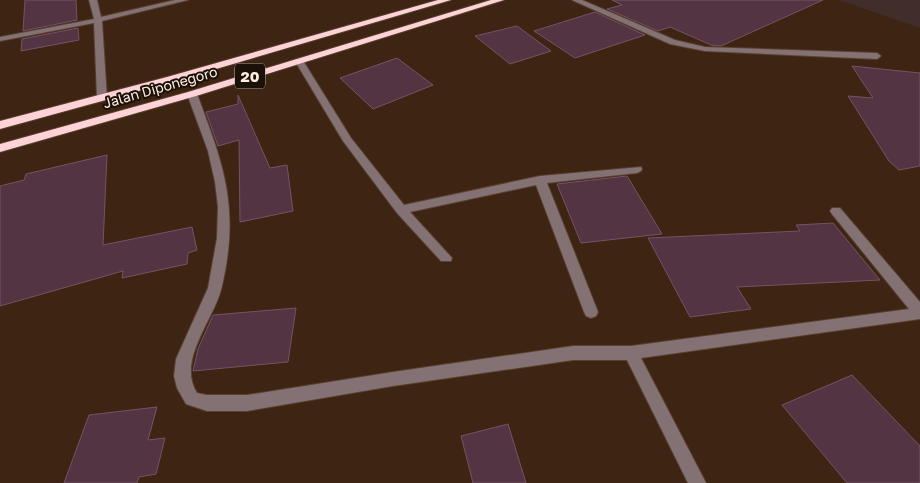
<svg xmlns="http://www.w3.org/2000/svg" width="920" height="483" font-family="'Golos Text',sans-serif">
	<style>
		.medical { fill: #412d29 }
		.building { fill: #523443; stroke: #745464 }
		.lines { fill: none; stroke-linecap: round; stroke-linejoin: round }
		.minor-casing { stroke: #59402f; stroke-width: 2 }
		.highway-casing { stroke: #59402f; stroke-width: 2 }
		.minor { fill: #837173; fill-rule: evenodd }
		.highway { fill: #fed3d7; fill-rule: evenodd }
		.labels { text-anchor: middle; dominant-baseline: central; stroke-width: 4; stroke-linejoin: round; paint-order: stroke }
		.far-street-label { font-size: 14px; fill: #feede1; stroke: #1c1109 }
		.shield { fill: #1c1109; stroke: #baaba0; stroke-width: 1 }
		.shield-label { font-size: 15px; font-weight: bold; fill: #feede1 }
	</style>
	<rect width="100%" height="100%" fill="#3e2412"/>
	<path class="medical" d="M 839,0 L 920,0 L 920,28 Z"/>
	<path class="building" d="M 25,0 L 76,0 L 77,20 L 23,31 Z
		M 612,0 L 823,0 L 721,46 L 711,45 L 670,27 L 658,31 L 607,9 L 622,5 Z
		M 595,12 L 645,35 L 575,58 L 534,31 Z
		M 517,26 L 551,51 L 510,64 L 475,36 Z
		M 78,28 L 79,40 L 21,51 L 22,39 Z
		M 397,58 L 433,85 L 373,109 L 340,78 Z
		M 852,66 L 920,73 L 920,166 L 899,170 L 889,161 L 848,96 L 873,98 Z
		M 238,95 L 270,168 L 287,165 L 293,211 L 240,222 L 239,140 L 218,146 L 206,112 L 238,104 Z
		M 107,155 L 103,245 L 192,227 L 197,250 L 188,253 L 187,264 L 122,278 L 123,271 L 0,306 L 0,186 L 24,180 L 26,174 Z
		M 627,176 L 662,234 L 581,243 L 557,184 Z
		M 833,223 L 880,280 L 737,287 L 751,309 L 690,317 L 648,238 L 800,231 L 796,225 Z
		M 296,308 L 288,362 L 193,371 L 198,349 L 213,315 Z
		M 852,375 L 920,446 L 920,483 L 847,483 L 782,405 Z
		M 157,407 L 148,440 L 165,438 L 156,474 L 139,477 L 137,483 L 64,483 L 89,415 Z
		M 508,424 L 526,483 L 473,483 L 461,436 Z"/>
	<g class="lines">
		<defs>
			<path id="minor" d="M 89,0 L 97,0 L 101,17 L 175,0 L 188,0 L 102,21 L 107,98 L 102,101 L 97,98 L 94,23 L 0,41 L 0,37 L 94,19 Z
				M 572,0 L 582,0 L 675,40 L 705,47 L 877,53 L 881,56 L 877,59 L 705,51 L 670,44 Z
				M 296,59 L 302,59 L 351,138 L 404,205 L 540,176 L 641,167 L 642,169 L 641,171 L 637,173 L 547,183 L 598,312 L 596,316 L 591,318 L 586,316 L 584,312 L 536,185 L 410,212 L 452,258 L 451,261 L 441,261 L 397,213 L 343,141 L 295,61 Z
				M 192,91 L 197,94 C 224,166 240,208 222,286 C 215,319 176,360 197,393 L 207,395 L 247,395 L 393,372 L 573,346 L 631,346 L 909,309 L 832,214 L 830,211 L 832,208 L 840,208 L 920,302 L 920,319 L 641,358 L 706,483 L 688,483 L 627,360 L 573,360 L 393,386 L 247,411 L 207,411 L 186,404 L 177,388 L 174,376 L 176,359 L 208,288 L 217,238 L 218,207 L 215,182 L 208,151 L 187,94 Z"/>
			<path id="highway" d="M 438,0 L 451,0 L 175,81 L 0,129 L 0,121 L 167,77 Z
				M 491,0 L 504,0 L 196,96 L 0,152 L 0,144 L 188,92 Z"/>
		</defs>
		<use href="#minor" class="minor-casing"/>
		<use href="#highway" class="highway-casing"/>
		<use href="#minor" class="minor"/>
		<use href="#highway" class="highway"/>
	</g>
	<g class="labels">
		<g class="far-street-label">
			<text transform="translate(160 87) rotate(-16)">Jalan Diponegoro</text>
		</g>
		<rect class="shield" x="235" y="63.5" width="30" height="25" rx="4"/>
		<g class="shield-label">
			<text x="250" y="76">20</text>
		</g>
	</g>
</svg>
